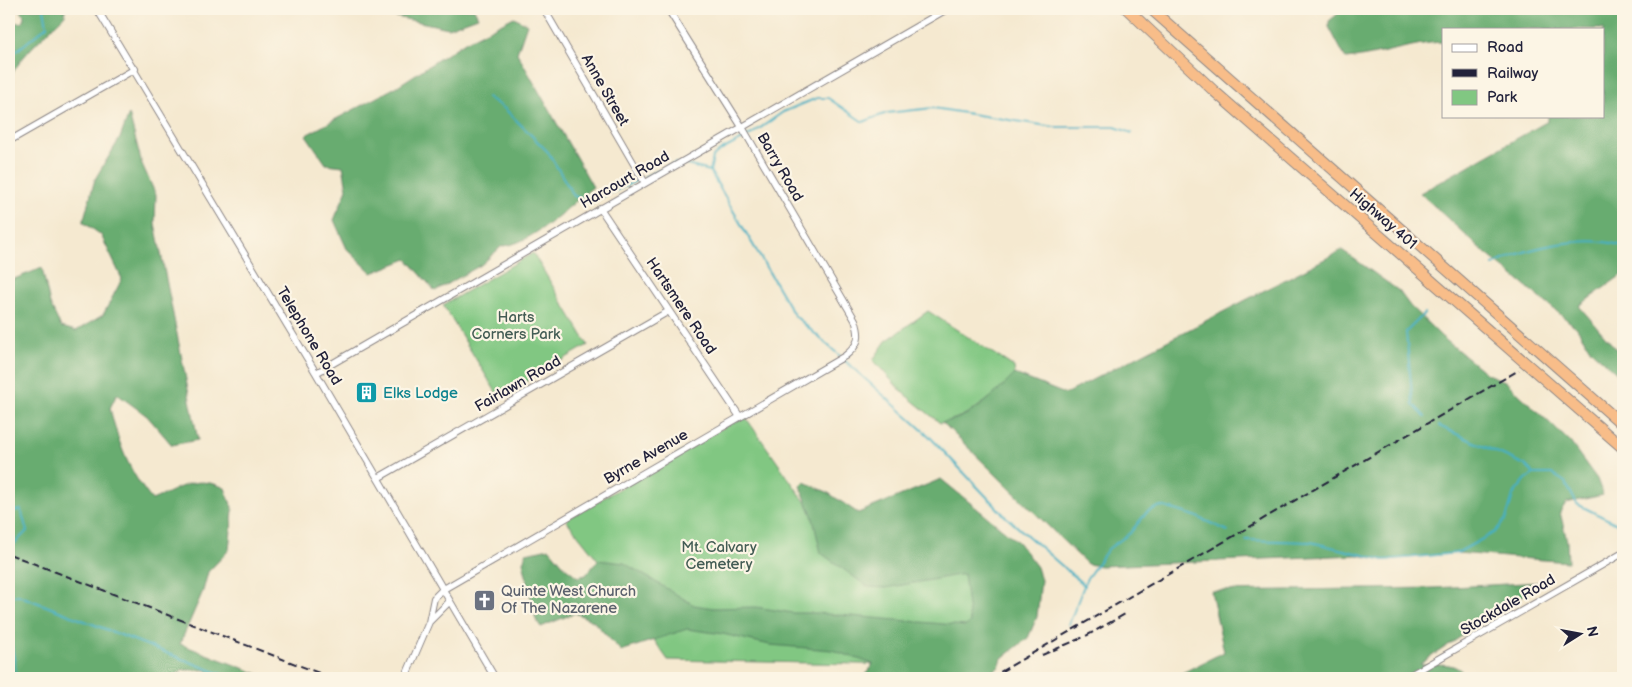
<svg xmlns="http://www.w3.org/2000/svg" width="1632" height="687" font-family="'Balsamiq Sans',sans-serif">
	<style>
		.green { fill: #81c782; stroke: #52745e }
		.forest { fill: #68ac70; stroke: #456756 }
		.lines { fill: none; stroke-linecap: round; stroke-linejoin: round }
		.stream { stroke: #45b0c4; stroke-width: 2 }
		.minor-casing { stroke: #8c8686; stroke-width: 8 }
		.highway-casing { stroke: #8c8686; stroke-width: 12 }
		.minor { stroke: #fff; stroke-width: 6 }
		.highway { stroke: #f8bd89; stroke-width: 10 }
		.rail { stroke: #22223b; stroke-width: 2; stroke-dasharray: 8 4; stroke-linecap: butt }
		.labels { text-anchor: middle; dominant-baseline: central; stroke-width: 4.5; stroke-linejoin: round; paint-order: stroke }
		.street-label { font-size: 15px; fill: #22223b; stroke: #fcf5e5 }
		.park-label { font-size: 15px; fill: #435c54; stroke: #fcf5e5 }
		.culture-label { font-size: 15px; fill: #0d838f; stroke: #fcf5e5; text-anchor: start }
		.worship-label { font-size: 15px; fill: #5b616d; stroke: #fcf5e5; text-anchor: start }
	</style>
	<rect width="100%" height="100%" fill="#fcf5e5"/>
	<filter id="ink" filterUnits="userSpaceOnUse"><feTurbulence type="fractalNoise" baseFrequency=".02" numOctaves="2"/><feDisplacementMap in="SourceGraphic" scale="10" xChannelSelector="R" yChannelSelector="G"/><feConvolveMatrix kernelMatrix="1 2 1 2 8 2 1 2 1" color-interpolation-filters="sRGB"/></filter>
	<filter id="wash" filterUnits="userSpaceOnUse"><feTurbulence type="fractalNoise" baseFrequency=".0096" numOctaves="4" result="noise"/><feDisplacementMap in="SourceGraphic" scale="20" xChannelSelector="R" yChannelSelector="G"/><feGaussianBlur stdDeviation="1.12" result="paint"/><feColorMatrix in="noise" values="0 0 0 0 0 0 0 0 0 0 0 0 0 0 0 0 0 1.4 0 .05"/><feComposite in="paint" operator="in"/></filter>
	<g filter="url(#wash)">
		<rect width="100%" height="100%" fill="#f5e9d0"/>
		<path class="green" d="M 533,253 L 588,345 L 499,397 L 443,305 Z
			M 928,311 L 1014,367 L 1015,377 C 993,396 969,418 940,423 L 903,393 L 873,360 L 886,341 Z
			M 744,415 L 818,520 L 965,537 L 999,667 L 668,660 L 598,560 L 566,520 Z"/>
		<path class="forest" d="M 20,9 L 65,9 L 65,15 C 49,32 13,61 9,84 L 9,20 L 18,23 L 23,22 L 24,16 Z
			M 392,9 L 474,9 L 478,17 L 448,28 L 396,17 Z
			M 1344,9 L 1623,9 L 1623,274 L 1579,306 L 1623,357 L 1623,379 L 1591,350 L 1577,328 L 1484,252 L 1420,193 L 1548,121 L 1548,116 L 1603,116 L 1603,29 L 1443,29 L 1443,42 C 1410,43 1379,56 1346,59 L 1329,27 L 1329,21 Z
			M 514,17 L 527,24 L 517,53 L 593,187 C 570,205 531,245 502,246 L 481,265 L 435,291 L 407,259 L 372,273 L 347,249 L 334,220 L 347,189 L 343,166 L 326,164 L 306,135 L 396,87 L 465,42 Z
			M 129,114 L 142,164 L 156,195 L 155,223 L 198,440 L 172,445 L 147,416 L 117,394 L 110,408 C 119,445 128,470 152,500 C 181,488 194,474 225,488 L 233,510 L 229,550 L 208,572 L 203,591 L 180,644 L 269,678 L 213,678 L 206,670 L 183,670 L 171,678 L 9,678 L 9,281 L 42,268 L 50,304 L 61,327 L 76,331 L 103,315 L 122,279 L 101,235 L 83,222 L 95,179 L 120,138 Z
			M 1342,250 L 1399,291 L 1410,306 L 1442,337 L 1487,374 L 1505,381 L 1570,442 L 1597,479 L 1603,495 L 1566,503 L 1560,512 L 1567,541 L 1568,562 L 1457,553 L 1384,560 L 1357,555 L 1101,566 L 1087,564 L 942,422 C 971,419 995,394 1015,374 L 1065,394 Z
			M 941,479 L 1018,542 L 1037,567 L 1041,580 L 1037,617 L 1028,638 L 1002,658 L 999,667 L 981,678 L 864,678 L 873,664 L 832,650 L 770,645 L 723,634 L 687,629 L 621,651 L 593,621 L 575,613 L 541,627 L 536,620 L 523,562 L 526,553 L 549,548 L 566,568 L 578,577 L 586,575 L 598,560 L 624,563 L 694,605 L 713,608 L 756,607 L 793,613 L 816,613 L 966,626 L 970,623 L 964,574 L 886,588 L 868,587 L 821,553 L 812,515 L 800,486 L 804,482 L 827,492 L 858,513 Z
			M 1543,582 L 1420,664 C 1438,666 1456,659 1467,678 L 1186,678 L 1182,673 L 1224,652 L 1211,591 L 1434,588 Z"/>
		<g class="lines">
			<path class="stream" d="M 9,57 L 47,26 L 44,9
				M 487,97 L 505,109 L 548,152 L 574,196 L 591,202 L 640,179
				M 683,164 L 710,171
				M 644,177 L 676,163
				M 1493,265 C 1526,247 1587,234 1623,246
				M 840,356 L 794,315 L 710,171 L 713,157 L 720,151 L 752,134 L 783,112 L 817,98 L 828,98 L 863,122 L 887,113 L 933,108 L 1054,127 L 1115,127 L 1132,133
				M 844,360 L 928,435 L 1005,516 L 1085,586
				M 1425,417 L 1413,404 L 1406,332 L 1425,313
				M 1439,426 L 1525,465 L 1534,474
				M 9,512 L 21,510 L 27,531 L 9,549
				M 1246,540 L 1311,542 L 1384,560 L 1457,553 L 1495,532 L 1506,519 L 1513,495 L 1526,479 L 1534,474 L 1552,474 L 1565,482 L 1577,504 L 1623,527
				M 9,597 L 18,595 L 231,678
				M 1069,624 L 1087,578 L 1108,549 L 1130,533 L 1147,512 L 1161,506 L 1195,516 L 1228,531
				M 9,628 L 17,678"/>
		</g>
	</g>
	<g filter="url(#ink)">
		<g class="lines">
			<defs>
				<path id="minor" d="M 97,9 L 316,373 L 495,678
					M 544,9 L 645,183
					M 9,141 L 135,69
					M 600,208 L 740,417
					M 316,373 L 947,9
					M 378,478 L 669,311
					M 429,622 L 449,602
					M 405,678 L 429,622 L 434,598 L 442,590 L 845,356 C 859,345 861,337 855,320 L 742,127 L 668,9
					M 1405,678 L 1623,553"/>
				<path id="highway" d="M 1127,9 L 1214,91 L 1623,448
					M 1151,9 L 1623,425"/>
			</defs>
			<use href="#minor" class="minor-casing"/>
			<use href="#highway" class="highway-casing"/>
			<use href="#minor" class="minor"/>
			<use href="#highway" class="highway"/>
			<path class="rail" d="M 9,554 L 332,678
				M 1042,655 L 1086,636 L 1127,613
				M 990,678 L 1519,370"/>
		</g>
	</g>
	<defs>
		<symbol id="building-square" viewBox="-11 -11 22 22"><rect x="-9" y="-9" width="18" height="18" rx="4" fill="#0f9aa8" stroke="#fcf5e5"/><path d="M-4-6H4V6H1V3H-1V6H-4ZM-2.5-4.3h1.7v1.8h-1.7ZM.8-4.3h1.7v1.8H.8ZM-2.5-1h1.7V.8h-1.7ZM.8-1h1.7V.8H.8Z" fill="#fff"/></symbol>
		<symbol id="church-square" viewBox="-11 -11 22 22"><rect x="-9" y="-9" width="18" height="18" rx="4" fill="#6b7280" stroke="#fcf5e5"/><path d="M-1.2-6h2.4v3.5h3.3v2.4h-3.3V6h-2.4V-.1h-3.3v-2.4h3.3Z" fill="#fff"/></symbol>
	</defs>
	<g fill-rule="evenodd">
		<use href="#building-square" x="354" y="380" width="25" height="25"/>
		<use href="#church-square" x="472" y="588" width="25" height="25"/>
	</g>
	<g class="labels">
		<g class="street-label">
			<text transform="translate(605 90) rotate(60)">Anne Street</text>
			<text transform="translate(780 167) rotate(60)">Barry Road</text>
			<text transform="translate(625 180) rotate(-30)">Harcourt Road</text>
			<text transform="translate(1383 219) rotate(41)">Highway 401</text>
			<text transform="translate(681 306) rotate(56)">Hartsmere Road</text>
			<text transform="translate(309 336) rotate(59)">Telephone Road</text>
			<text transform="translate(518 384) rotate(-30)">Fairlawn Road</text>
			<text transform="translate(646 457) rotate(-30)">Byrne Avenue</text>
			<text transform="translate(1508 605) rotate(-30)">Stockdale Road</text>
		</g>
		<g class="park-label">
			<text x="516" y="317">Harts<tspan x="516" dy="17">Corners Park</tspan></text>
			<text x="719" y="547">Mt. Calvary<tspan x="719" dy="17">Cemetery</tspan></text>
		</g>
		<g class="culture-label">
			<text x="383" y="393">Elks Lodge</text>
		</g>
		<g class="worship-label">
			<text x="501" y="591">Quinte West Church<tspan x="501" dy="17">Of The Nazarene</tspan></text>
		</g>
	</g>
	<rect width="1632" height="687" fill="none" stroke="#fcf5e5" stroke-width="30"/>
	<rect x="1442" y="28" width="162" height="90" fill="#fcf5e5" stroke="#a5a1a1"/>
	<rect x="1452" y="44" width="25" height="8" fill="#ffffff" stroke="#a5a1a1"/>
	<text x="1487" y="52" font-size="15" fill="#22223b">Road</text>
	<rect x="1452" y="69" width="25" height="8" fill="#22223b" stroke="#a5a1a1"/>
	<text x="1487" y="78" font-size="15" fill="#22223b">Railway</text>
	<rect x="1452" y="90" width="25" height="15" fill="#81c782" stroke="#a5a1a1"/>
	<text x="1487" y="102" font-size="15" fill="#22223b">Park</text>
	<g transform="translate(1580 634) rotate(79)" stroke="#fcf5e5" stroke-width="4" paint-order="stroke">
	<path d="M0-4L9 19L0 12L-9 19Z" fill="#22223b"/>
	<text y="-8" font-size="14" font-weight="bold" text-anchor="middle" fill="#22223b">N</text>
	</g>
</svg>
